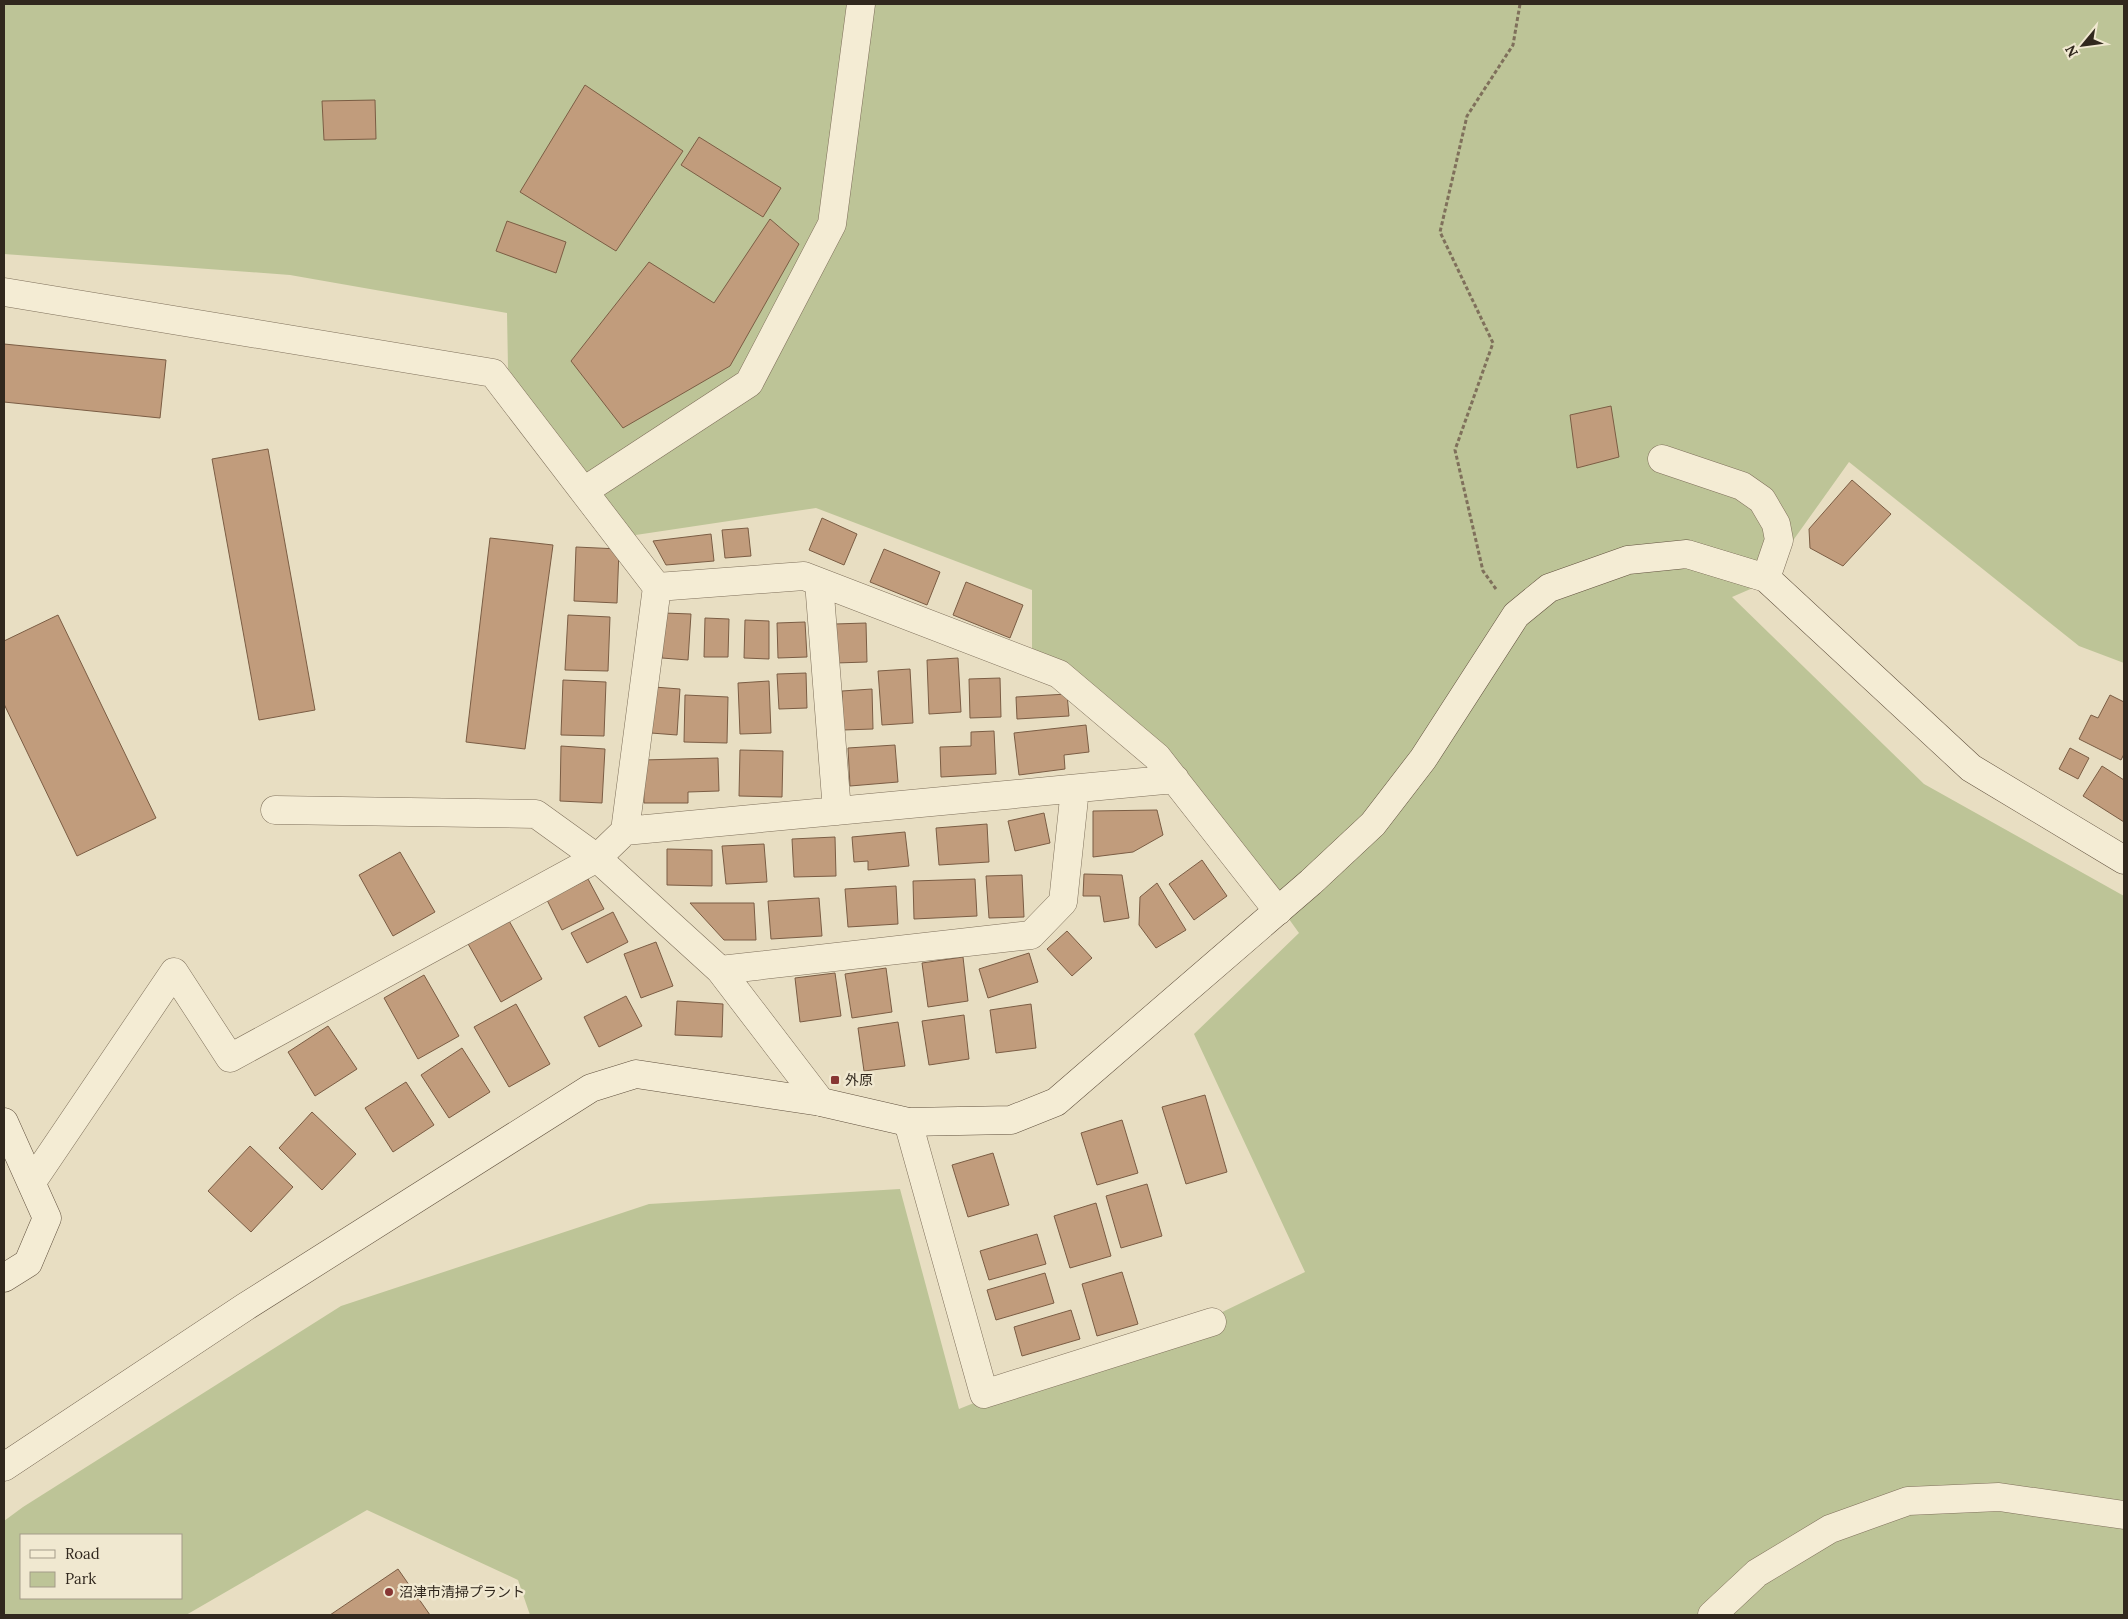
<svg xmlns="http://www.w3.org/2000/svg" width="2128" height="1619" font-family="Lora,'Noto Sans JP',serif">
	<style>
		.green { fill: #bdc497; fill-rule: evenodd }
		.building { fill: #c19c7c; stroke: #7b5d44 }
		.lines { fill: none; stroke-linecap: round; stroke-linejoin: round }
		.street-casing { stroke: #7f705b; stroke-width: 29 }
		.secondary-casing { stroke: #61513e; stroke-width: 29 }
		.path { stroke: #7f705b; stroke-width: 3; stroke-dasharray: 4 2.5; stroke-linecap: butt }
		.street { stroke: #f4ecd4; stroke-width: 28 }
		.secondary { stroke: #f4ecd4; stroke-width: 28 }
		.poi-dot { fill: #873633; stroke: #f0e8d0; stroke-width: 2 }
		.labels { text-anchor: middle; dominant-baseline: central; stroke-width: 5; stroke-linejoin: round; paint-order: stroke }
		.poi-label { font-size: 14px; fill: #31281e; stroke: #f0e8d0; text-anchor: start }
	</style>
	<rect width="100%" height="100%" fill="#e8dec2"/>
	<path class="green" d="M 4,4 L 2124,4 L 2124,663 L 2079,646 L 1849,462 L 1762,584 L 1732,597 L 1924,784 L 2124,896 L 2124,1615 L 530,1615 L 518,1580 L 367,1510 L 186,1615 L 4,1615 L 4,1521 L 23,1507 L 341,1306 L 649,1204 L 900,1189 L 959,1409 L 1048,1373 L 1183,1331 L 1305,1272 L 1194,1034 L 1299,933 L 1170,754 L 1032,648 L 1032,590 L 816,508 L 629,536 L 540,423 L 508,368 L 507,313 L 290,275 L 4,254 ZM 21,1535 L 181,1535 L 181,1598 L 21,1598 Z"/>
	<path class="building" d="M 585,85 L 683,151 L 616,251 L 520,192 Z
		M 375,100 L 376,139 L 324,140 L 322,101 Z
		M 699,137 L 781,188 L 763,217 L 681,165 Z
		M 770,219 L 799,244 L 730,366 L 623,428 L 571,361 L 649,262 L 714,303 Z
		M 507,221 L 566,242 L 556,273 L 496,251 Z
		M 4,344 L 166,360 L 160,418 L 4,402 Z
		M 1611,406 L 1619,457 L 1577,468 L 1570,415 Z
		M 268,449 L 315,710 L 259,720 L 212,459 Z
		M 1852,480 L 1891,514 L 1843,566 L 1810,548 L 1809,529 Z
		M 822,518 L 857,534 L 844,565 L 809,550 Z
		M 748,528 L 751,556 L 725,558 L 722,530 Z
		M 711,534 L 714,561 L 666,565 L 653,541 Z
		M 490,538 L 553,545 L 525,749 L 466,742 Z
		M 576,547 L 619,549 L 617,603 L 574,601 Z
		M 884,549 L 940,572 L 927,605 L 870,582 Z
		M 966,582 L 1023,605 L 1010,638 L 953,615 Z
		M 664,613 L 691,614 L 688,660 L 662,658 Z
		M 58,615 L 156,818 L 77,856 L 4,704 L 4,641 Z
		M 568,615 L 610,617 L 608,671 L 565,670 Z
		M 705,618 L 729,619 L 728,657 L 704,657 Z
		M 745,620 L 769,621 L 769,659 L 744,658 Z
		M 805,622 L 807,657 L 778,658 L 777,623 Z
		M 866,623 L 867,662 L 836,663 L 835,624 Z
		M 958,658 L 961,712 L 929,714 L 927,660 Z
		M 910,669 L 913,723 L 882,725 L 878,671 Z
		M 806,673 L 807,708 L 779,709 L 777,674 Z
		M 1000,678 L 1001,717 L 970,718 L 969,679 Z
		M 563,680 L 606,682 L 604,736 L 561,735 Z
		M 769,681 L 771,733 L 740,734 L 738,683 Z
		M 654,687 L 680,689 L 677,735 L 651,733 Z
		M 872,689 L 873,729 L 843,730 L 842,691 Z
		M 1067,694 L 1069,716 L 1017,719 L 1016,697 Z
		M 685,695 L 728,697 L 727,743 L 684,742 Z
		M 2110,695 L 2124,702 L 2124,754 L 2121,760 L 2079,739 L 2091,715 L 2098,718 Z
		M 1086,725 L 1089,752 L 1064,755 L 1065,769 L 1019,775 L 1014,733 Z
		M 994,731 L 996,774 L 941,777 L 940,747 L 971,746 L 971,732 Z
		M 895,745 L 898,782 L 850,786 L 848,748 Z
		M 561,746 L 605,749 L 602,803 L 560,801 Z
		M 2070,748 L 2089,758 L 2078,779 L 2059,769 Z
		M 740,750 L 783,751 L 782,797 L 739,796 Z
		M 718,758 L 719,791 L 688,792 L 688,803 L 644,803 L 643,760 Z
		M 2102,766 L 2124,780 L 2124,822 L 2083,796 Z
		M 1157,810 L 1163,835 L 1133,852 L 1093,857 L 1093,811 Z
		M 1044,813 L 1050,843 L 1015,851 L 1008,821 Z
		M 987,824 L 989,862 L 939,865 L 936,828 Z
		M 905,832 L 909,866 L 868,870 L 868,861 L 854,862 L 852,837 Z
		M 835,837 L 836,876 L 794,877 L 792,839 Z
		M 764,844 L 767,882 L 726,884 L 722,846 Z
		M 667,849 L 712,850 L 712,886 L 667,885 Z
		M 400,852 L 435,912 L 393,936 L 359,875 Z
		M 1202,860 L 1227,896 L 1194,920 L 1169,884 Z
		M 1084,874 L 1122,875 L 1129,918 L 1104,922 L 1100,896 L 1083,896 Z
		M 1022,875 L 1024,917 L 989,918 L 986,876 Z
		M 588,879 L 604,909 L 562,930 L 547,900 Z
		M 975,879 L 977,916 L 914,919 L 913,881 Z
		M 1157,883 L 1186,930 L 1156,948 L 1139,925 L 1140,897 Z
		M 896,886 L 898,924 L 848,927 L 845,889 Z
		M 819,898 L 822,936 L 771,939 L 768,901 Z
		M 690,903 L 754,903 L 756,940 L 724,940 Z
		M 613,912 L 628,942 L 587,963 L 571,933 Z
		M 508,919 L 542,979 L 501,1002 L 467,942 Z
		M 1067,931 L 1092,958 L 1072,976 L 1047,949 Z
		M 656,942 L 673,986 L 641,998 L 624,954 Z
		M 1029,953 L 1038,982 L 988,998 L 979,969 Z
		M 963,957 L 968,1001 L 928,1007 L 922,963 Z
		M 886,968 L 892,1012 L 852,1018 L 845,974 Z
		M 835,973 L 841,1016 L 800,1022 L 795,978 Z
		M 424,975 L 459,1036 L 418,1059 L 384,998 Z
		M 626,996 L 642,1026 L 599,1047 L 584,1017 Z
		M 677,1001 L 723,1004 L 722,1037 L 675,1035 Z
		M 516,1004 L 550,1064 L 509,1087 L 474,1027 Z
		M 1031,1004 L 1036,1048 L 996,1053 L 990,1010 Z
		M 964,1015 L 969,1059 L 929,1065 L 922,1021 Z
		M 898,1022 L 905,1066 L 864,1071 L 858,1028 Z
		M 328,1026 L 357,1069 L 315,1096 L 288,1052 Z
		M 462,1048 L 490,1092 L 449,1118 L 421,1075 Z
		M 406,1082 L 434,1125 L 393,1152 L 365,1108 Z
		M 1205,1095 L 1227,1172 L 1186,1184 L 1162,1107 Z
		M 312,1112 L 356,1154 L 322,1190 L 279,1148 Z
		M 1122,1120 L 1138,1173 L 1097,1185 L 1081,1133 Z
		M 250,1146 L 293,1187 L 251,1232 L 208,1191 Z
		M 993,1153 L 1009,1205 L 968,1217 L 952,1165 Z
		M 1147,1184 L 1162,1236 L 1121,1248 L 1106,1196 Z
		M 1096,1203 L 1111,1256 L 1070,1268 L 1054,1216 Z
		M 1037,1234 L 1046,1264 L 989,1280 L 980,1251 Z
		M 1122,1272 L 1138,1324 L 1097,1336 L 1082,1284 Z
		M 1045,1273 L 1054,1303 L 996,1320 L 987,1290 Z
		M 1071,1310 L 1080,1339 L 1022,1356 L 1014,1327 Z
		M 398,1569 L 430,1615 L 330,1615 Z"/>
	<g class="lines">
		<defs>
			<path id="street" d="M 4,292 L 493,373 L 657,587 L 804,576 L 1059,674 L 1157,757 L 1278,911
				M 1662,459 L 1742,486 L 1762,500 L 1776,524 L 1779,540 L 1766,578
				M 584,491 L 749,383 L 832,224 L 861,4
				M 819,582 L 837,811
				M 275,810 L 536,814 L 597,858 L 625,831 L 1175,779
				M 625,831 L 657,587
				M 720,970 L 1031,935 L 1063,902 L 1075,789
				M 908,1122 L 984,1394 L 1212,1322
				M 32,1182 L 174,972 L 230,1058 L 597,858 L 720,970 L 821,1102
				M 1712,1615 L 1757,1573 L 1830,1529 L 1908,1501 L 1999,1497 L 2124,1515"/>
			<path id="secondary" d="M 4,1122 L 47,1218 L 28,1263 L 4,1278
				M 4,1467 L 245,1307 L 591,1088 L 636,1074 L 821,1102 L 908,1122 L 1011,1120 L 1056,1102 L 1311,882 L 1373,824 L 1423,759 L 1516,615 L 1549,588 L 1628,560 L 1687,554 L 1766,578 L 1971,768 L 2124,860"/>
		</defs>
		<use href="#street" class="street-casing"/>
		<use href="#secondary" class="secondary-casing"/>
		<path class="path" d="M 1496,589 L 1483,571 L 1455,450 L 1493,343 L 1440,232 L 1467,116 L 1513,45 L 1520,4"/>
		<use href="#street" class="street"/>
		<use href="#secondary" class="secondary"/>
	</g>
	<g class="poi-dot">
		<rect x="830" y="1075" width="10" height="10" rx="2.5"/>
		<circle cx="389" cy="1592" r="5"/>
	</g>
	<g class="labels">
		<g class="poi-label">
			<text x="845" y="1080">外原</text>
			<text x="399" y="1592">沼津市清掃プラント</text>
		</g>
	</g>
	<rect width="2128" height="1619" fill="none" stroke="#31281e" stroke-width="10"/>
	<rect x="20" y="1534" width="162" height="65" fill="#f0e8d0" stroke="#a49b89"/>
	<rect x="30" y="1550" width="25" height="8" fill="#f4ecd4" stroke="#a49b89"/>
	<text x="65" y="1559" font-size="15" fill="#31281e">Road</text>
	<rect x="30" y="1572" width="25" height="15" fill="#bdc497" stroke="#a49b89"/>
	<text x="65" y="1584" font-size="15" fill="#31281e">Park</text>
	<g transform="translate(2083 45) rotate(241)" stroke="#f0e8d0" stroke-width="4" paint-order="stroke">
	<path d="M0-4L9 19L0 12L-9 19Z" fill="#31281e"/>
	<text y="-8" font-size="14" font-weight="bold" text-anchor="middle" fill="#31281e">N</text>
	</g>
</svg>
